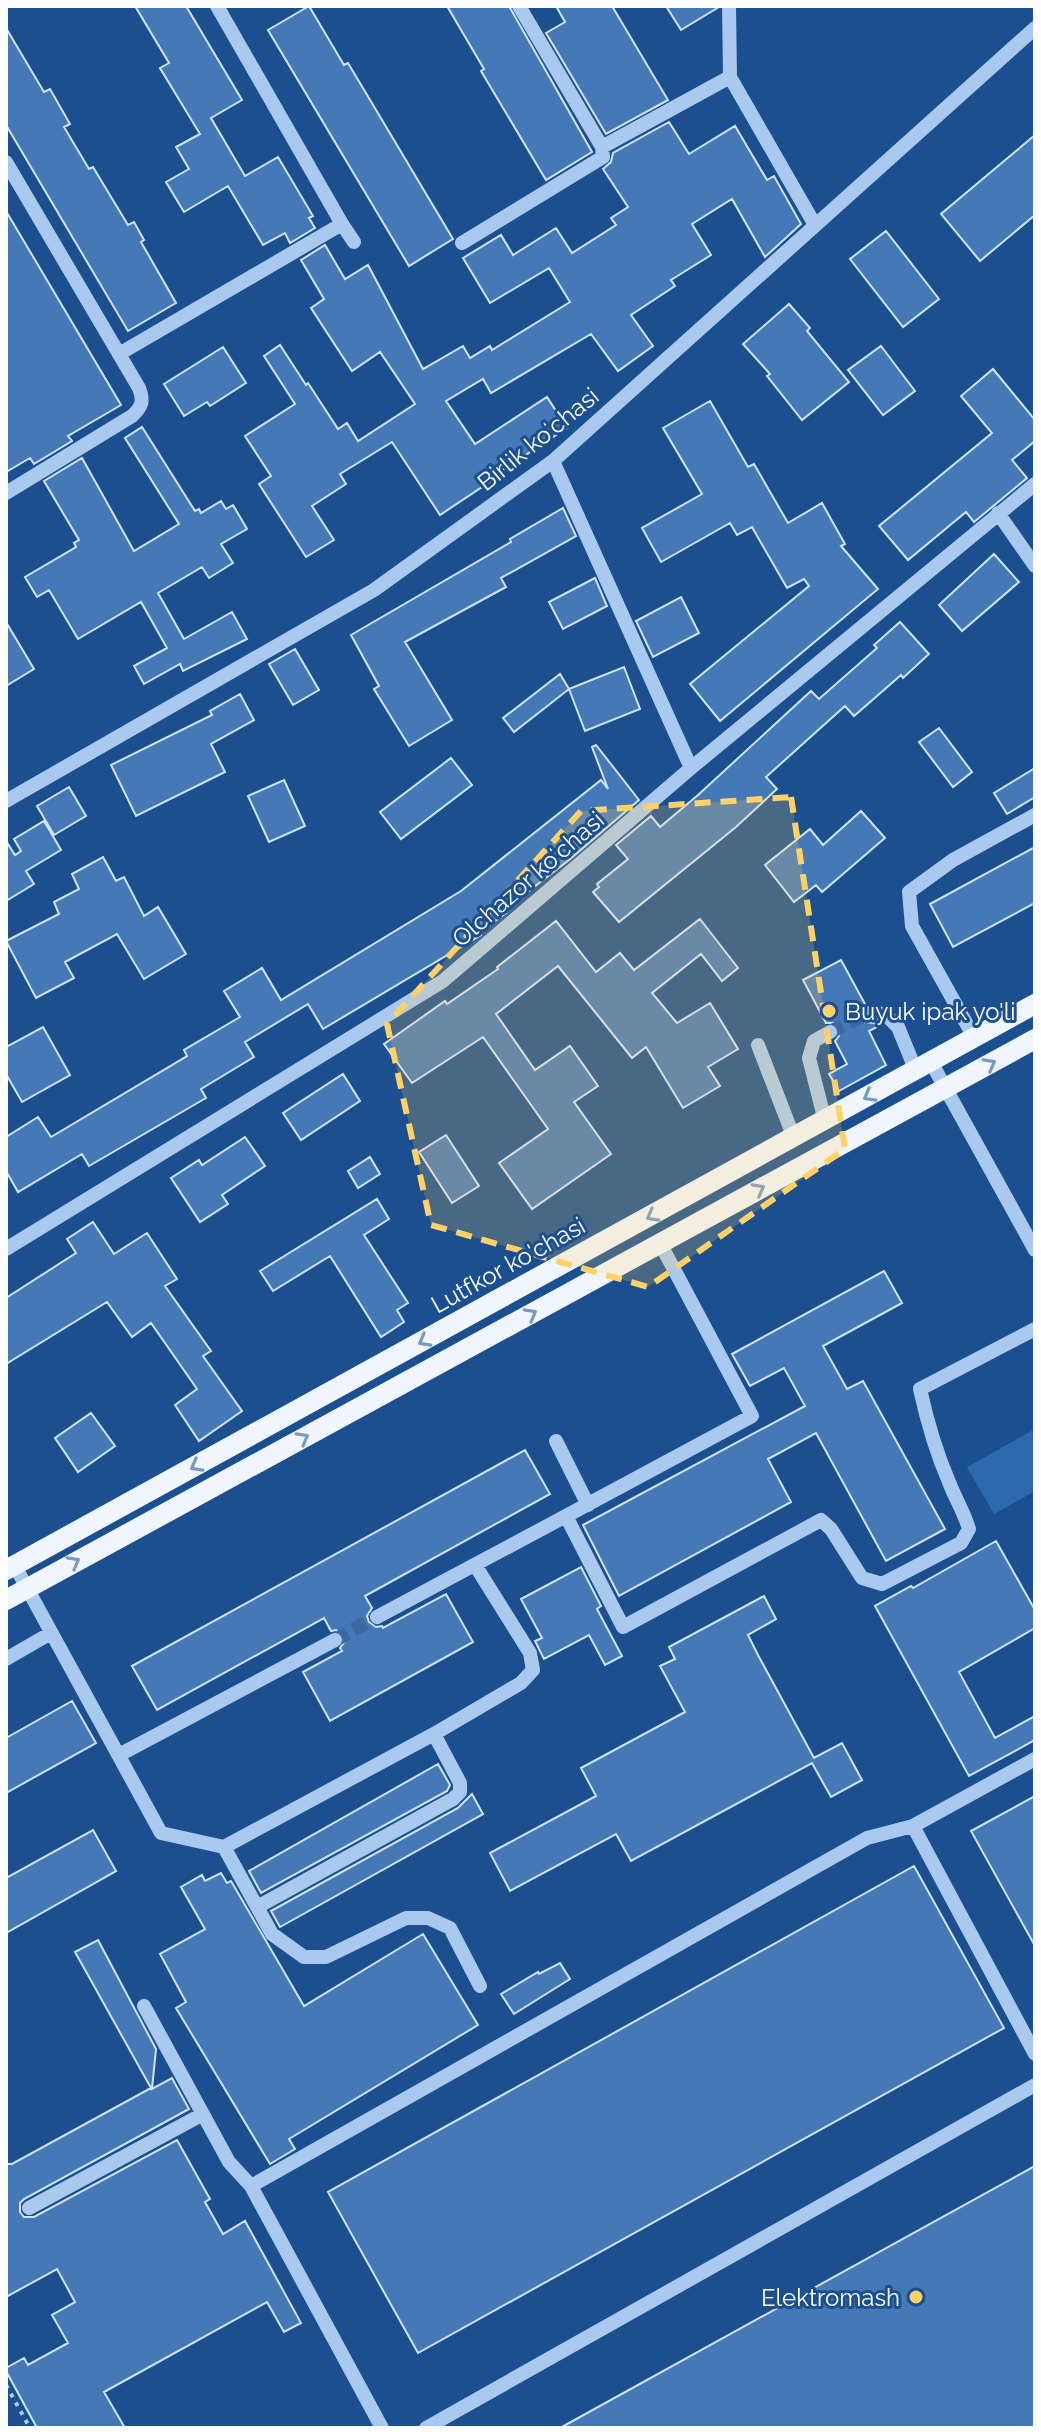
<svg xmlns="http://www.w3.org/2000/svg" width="1041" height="2434" font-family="Raleway,sans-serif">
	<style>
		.green { fill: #2e69ad }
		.building { fill: #4478b7; stroke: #cfe3fa; stroke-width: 2 }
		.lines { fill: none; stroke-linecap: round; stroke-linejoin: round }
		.minor-tunnel { stroke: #3d69a0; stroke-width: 14; stroke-dasharray: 14 7; stroke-linecap: butt }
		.path { stroke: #a9c9ee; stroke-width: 4; stroke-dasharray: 4 6; stroke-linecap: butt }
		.minor { stroke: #a9c9ee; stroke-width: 14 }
		.major { stroke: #f0f6ff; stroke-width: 20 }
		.oneway { stroke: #7b9ac1 }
		.marked { fill: #ffd166; fill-opacity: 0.2; stroke: #ffd166; stroke-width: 6; stroke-dasharray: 16 10; stroke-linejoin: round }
		.poi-dot { fill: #ffd166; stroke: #1b4f8f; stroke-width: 3 }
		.labels { text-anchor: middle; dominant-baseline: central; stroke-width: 6; stroke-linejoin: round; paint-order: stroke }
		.street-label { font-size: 24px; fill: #fff; stroke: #1b4f8f }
		.poi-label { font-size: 24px; fill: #fff; stroke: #1b4f8f; text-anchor: start }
	</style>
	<rect width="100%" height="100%" fill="#1b4f8f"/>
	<path class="green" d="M 1035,1429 L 1035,1491 L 994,1514 L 967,1467 Z"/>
	<path class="building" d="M 135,6 L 186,6 L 242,100 L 211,118 L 245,176 L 278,157 L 313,216 L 309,218 L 315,228 L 290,243 L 285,233 L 263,245 L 228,186 L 184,212 L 166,182 L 189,169 L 176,147 L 200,134 L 160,68 L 169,63 Z
		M 309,6 L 344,65 L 348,63 L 453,239 L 409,266 L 268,30 Z
		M 447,6 L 509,6 L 592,152 L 546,180 L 481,71 L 484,69 Z
		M 556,6 L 612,6 L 668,100 L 606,134 L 546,33 L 565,22 Z
		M 666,6 L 719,6 L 719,7 L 681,30 Z
		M 6,28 L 44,92 L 50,89 L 70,124 L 64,127 L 89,169 L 93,167 L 128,225 L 134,222 L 144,240 L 141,242 L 176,303 L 128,331 L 6,125 Z
		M 669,122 L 689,154 L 735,126 L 767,180 L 774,176 L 801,224 L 765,257 L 732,199 L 692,224 L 711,255 L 671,280 L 675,286 L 631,315 L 653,346 L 618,371 L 591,334 L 491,393 L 483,379 L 446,401 L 475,444 L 547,397 L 567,428 L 495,475 L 497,477 L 440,515 L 392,442 L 340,474 L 346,484 L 312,506 L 334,540 L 306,557 L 259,484 L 271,476 L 245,436 L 295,404 L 264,356 L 280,345 L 306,385 L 308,383 L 338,429 L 347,423 L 358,441 L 415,404 L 380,352 L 352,371 L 311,308 L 324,299 L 301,260 L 325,245 L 345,279 L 368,265 L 423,369 L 463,346 L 470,358 L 490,346 L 492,350 L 570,302 L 549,268 L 490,303 L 463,258 L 501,235 L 513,255 L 556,228 L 572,253 L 616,225 L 611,218 L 628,207 L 603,169 L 611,162 L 613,153 Z
		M 1035,135 L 1035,215 L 980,261 L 941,214 Z
		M 6,211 L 121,405 L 68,436 L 72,441 L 34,464 L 30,458 L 6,472 Z
		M 886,231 L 939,299 L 903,327 L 850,259 Z
		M 789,304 L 810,328 L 807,331 L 849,382 L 802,420 L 767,376 L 770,374 L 743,344 Z
		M 881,346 L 915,391 L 883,415 L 848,370 Z
		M 223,347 L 246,383 L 210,406 L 207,402 L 184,416 L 164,384 Z
		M 993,369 L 1035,420 L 1035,441 L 1012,460 L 1027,478 L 974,522 L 966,512 L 908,560 L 879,526 L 992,433 L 961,396 Z
		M 710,401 L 748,467 L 754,464 L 788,523 L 822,503 L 845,544 L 841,546 L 878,589 L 720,721 L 690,684 L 809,586 L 804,579 L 787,588 L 752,527 L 737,535 L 730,523 L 661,562 L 642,528 L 702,494 L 663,428 Z
		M 142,427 L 195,511 L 199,509 L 201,513 L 221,501 L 226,509 L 233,505 L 247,529 L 221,544 L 233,563 L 209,578 L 202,567 L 158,593 L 184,639 L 232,612 L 247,639 L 183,671 L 180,664 L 144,684 L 134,666 L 167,648 L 141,602 L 78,639 L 49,590 L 37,597 L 25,577 L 76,547 L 74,543 L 79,540 L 44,481 L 82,458 L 134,551 L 179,524 L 125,438 Z
		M 563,508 L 576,536 L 501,578 L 506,587 L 405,642 L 452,720 L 409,746 L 374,689 L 379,686 L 351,635 L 511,542 L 510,539 Z
		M 994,554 L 1019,582 L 962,631 L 939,605 Z
		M 595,578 L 607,606 L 563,629 L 549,602 Z
		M 681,597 L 699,633 L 653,657 L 636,621 Z
		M 6,622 L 34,669 L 6,686 Z
		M 900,622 L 929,654 L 903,678 L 901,675 L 854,716 L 845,706 L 766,777 L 777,789 L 736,827 L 619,922 L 593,892 L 599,887 L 597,884 L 628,859 L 616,845 L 651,816 L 660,827 L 698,795 L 811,691 L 819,699 L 877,648 L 874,645 Z
		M 295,649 L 319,690 L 293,705 L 269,664 Z
		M 624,667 L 640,709 L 585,731 L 569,689 L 514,732 L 503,718 L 560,674 L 569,689 Z
		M 240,694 L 254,720 L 211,744 L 225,772 L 136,816 L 111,765 L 212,715 L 210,711 Z
		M 939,728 L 972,772 L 953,787 L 919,742 Z
		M 596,745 L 639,800 L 569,860 L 504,910 L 506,913 L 480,932 L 481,935 L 323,1029 L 308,1004 L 245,1042 L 254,1057 L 201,1089 L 206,1098 L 89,1166 L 82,1154 L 18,1192 L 6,1171 L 6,1137 L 38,1117 L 51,1137 L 187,1056 L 184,1050 L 240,1017 L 224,991 L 262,968 L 281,1000 L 461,891 L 601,780 L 608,789 L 592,747 Z
		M 451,758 L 472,785 L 401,839 L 380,812 Z
		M 1035,768 L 1035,797 L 1007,814 L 994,793 Z
		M 284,780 L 305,826 L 269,842 L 248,796 Z
		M 69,787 L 86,816 L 54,835 L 37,806 Z
		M 861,811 L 885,838 L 822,892 L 816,885 L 794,902 L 765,865 L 810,829 L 823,845 Z
		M 44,821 L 61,850 L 26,871 L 34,884 L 6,901 L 6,841 L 15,855 L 21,851 L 14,839 Z
		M 1035,847 L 1035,903 L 953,947 L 930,904 Z
		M 103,857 L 116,881 L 124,877 L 144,916 L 158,907 L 186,954 L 144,979 L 117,934 L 65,962 L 74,978 L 36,998 L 6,941 L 59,914 L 54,902 L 79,889 L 72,874 Z
		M 700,919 L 738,968 L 722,981 L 701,954 L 652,993 L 677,1023 L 710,1003 L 738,1049 L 708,1067 L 720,1086 L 683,1108 L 646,1047 L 632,1058 L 558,966 L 496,1014 L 535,1070 L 570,1046 L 598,1086 L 574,1102 L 611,1154 L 532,1209 L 499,1163 L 548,1129 L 483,1037 L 412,1083 L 384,1044 L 445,1001 L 447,1004 L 498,969 L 497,967 L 556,921 L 596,972 L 620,953 L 634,970 Z
		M 841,960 L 865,1004 L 859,1012 L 860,1018 L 864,1022 L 875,1023 L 877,1027 L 869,1031 L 886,1065 L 839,1091 L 829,1074 L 847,1064 L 835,1041 L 839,1036 L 839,1028 L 834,1023 L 826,1023 L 803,980 Z
		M 43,1027 L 70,1075 L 22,1102 L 6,1074 L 6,1047 Z
		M 343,1074 L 360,1101 L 301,1140 L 283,1113 Z
		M 446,1135 L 479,1186 L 452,1203 L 419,1152 Z
		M 245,1137 L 265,1166 L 222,1195 L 228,1204 L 200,1222 L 171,1178 L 199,1160 L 202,1165 Z
		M 370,1157 L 380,1174 L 358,1188 L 348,1171 Z
		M 377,1199 L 389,1219 L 364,1235 L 408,1303 L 397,1310 L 404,1322 L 381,1337 L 330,1256 L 273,1291 L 260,1271 Z
		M 93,1222 L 114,1254 L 147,1233 L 177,1279 L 165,1286 L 211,1351 L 203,1356 L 242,1411 L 199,1441 L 175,1405 L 197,1389 L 151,1323 L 132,1337 L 107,1302 L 6,1364 L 6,1298 L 76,1253 L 67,1239 Z
		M 884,1271 L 902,1303 L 823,1346 L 847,1389 L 863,1381 L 945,1529 L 886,1561 L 816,1433 L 768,1459 L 791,1502 L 619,1596 L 583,1525 L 805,1406 L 784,1368 L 750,1386 L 732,1354 Z
		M 91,1413 L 115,1446 L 78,1472 L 55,1438 Z
		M 525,1450 L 550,1494 L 365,1596 L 372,1608 L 367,1616 L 369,1622 L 376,1627 L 382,1626 L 383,1628 L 446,1594 L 473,1642 L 330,1721 L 303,1672 L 342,1651 L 340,1648 L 345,1641 L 343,1635 L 336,1630 L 331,1631 L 324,1618 L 157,1710 L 132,1666 Z
		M 996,1541 L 1035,1610 L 1035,1628 L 959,1672 L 995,1738 L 1035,1716 L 1035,1740 L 969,1776 L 875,1606 L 911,1586 L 913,1588 Z
		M 581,1567 L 601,1606 L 597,1609 L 622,1656 L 605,1665 L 589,1635 L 544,1659 L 535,1641 L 542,1638 L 521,1599 Z
		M 764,1596 L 776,1619 L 748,1635 L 758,1655 L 814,1758 L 842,1743 L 862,1780 L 831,1797 L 812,1763 L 631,1861 L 616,1834 L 510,1891 L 490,1853 L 596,1796 L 581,1768 L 685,1712 L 660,1666 L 675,1659 L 669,1647 Z
		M 72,1701 L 96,1743 L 6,1793 L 6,1738 Z
		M 438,1764 L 450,1785 L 447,1791 L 261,1893 L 249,1871 Z
		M 472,1794 L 483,1814 L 280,1927 L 271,1911 L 458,1808 Z
		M 1035,1796 L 1035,1946 L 971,1831 Z
		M 93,1830 L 116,1871 L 6,1933 L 6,1878 Z
		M 914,1866 L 1004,2028 L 418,2353 L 328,2192 Z
		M 221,1873 L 227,1883 L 231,1881 L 304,2006 L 423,1934 L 478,2025 L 289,2139 L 295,2149 L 270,2164 L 176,2008 L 186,2002 L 160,1954 L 205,1929 L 181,1887 L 202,1875 L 205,1881 Z
		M 98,1940 L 156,2049 L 152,2089 L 172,2078 L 189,2109 L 24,2199 L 20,2203 L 20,2212 L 24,2217 L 34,2217 L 177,2140 L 210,2199 L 205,2202 L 223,2234 L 245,2221 L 301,2323 L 284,2332 L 267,2302 L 104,2392 L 125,2428 L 37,2428 L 6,2371 L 6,2368 L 24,2358 L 28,2365 L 68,2343 L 52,2315 L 75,2302 L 57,2269 L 6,2297 L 6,2164 L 12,2164 L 151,2088 L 75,1952 Z
		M 560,1963 L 570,1979 L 514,2014 L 501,1994 L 538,1972 L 539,1974 Z
		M 1035,2166 L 1035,2428 L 560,2428 Z"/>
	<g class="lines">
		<path class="minor-tunnel" d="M 830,1032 L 869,1013
			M 335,1640 L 377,1617"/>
		<path class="path" d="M 6,2385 L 30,2428"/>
		<path class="minor" d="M 217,6 L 342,224 L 354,242
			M 729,6 L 730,77 L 815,225
			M 602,147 L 730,77
			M 6,162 L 139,388 C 144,401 142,407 132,416 L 6,493
			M 462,243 L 603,157 L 602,147 L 519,6
			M 119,354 L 342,224
			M 553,461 L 691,768
			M 998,513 L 1035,566
			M 6,801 L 374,590 L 553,461 L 1035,28
			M 869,1013 L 885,1014 L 898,1027 L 916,1071
			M 975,1039 L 912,926 L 909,892 L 953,860 L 1035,815
			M 758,1045 L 794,1138
			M 931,1062 L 1035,1250
			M 825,1121 L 809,1058 L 814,1041 L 830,1032
			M 660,1243 L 752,1416 L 566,1516 L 623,1627 L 821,1520 L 831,1529 L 862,1578 L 882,1584 L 961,1543 L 969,1529 C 964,1512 955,1498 949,1482 C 936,1452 927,1421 920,1389 L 1035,1329
			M 6,1249 L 443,981 L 691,768 L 1035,484
			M 556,1441 L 588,1505
			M 15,1566 L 161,1833 L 224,1847 L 272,1934 L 304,1957 L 326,1957 L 406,1918 L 428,1918 L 450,1928 L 480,1986
			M 377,1617 L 566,1516
			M 6,1659 L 51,1633
			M 119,1755 L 335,1640
			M 913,1826 L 1035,2054
			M 224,1847 L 434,1734 L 521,1683 L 533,1670 L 530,1653 L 475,1565
			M 257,1907 L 453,1799 L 460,1792 L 460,1783 L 434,1734
			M 144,2006 L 229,2162 L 251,2186
			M 29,2208 L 203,2114
			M 382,2428 L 251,2186 L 867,1838 L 913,1826 L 1035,1759
			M 426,2428 L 1035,2085"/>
		<path class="major" d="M 6,1570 L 1035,1004
			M 6,1600 L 1035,1039"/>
	</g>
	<defs><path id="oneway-chevron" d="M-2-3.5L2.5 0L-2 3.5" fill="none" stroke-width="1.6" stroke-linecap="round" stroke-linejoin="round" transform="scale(2)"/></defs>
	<g class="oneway">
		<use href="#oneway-chevron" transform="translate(990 1064) rotate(-29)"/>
		<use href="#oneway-chevron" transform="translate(869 1096) rotate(151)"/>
		<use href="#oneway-chevron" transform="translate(759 1189) rotate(-29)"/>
		<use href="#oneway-chevron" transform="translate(652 1216) rotate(151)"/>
		<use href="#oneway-chevron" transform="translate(531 1314) rotate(-29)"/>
		<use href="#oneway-chevron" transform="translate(424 1341) rotate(151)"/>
		<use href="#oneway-chevron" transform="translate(303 1438) rotate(-29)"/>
		<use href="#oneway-chevron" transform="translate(196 1466) rotate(151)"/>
		<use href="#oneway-chevron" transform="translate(74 1562) rotate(-29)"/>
	</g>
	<path class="marked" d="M 791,797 L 845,1149 L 648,1287 L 431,1225 L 387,1024 L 581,811 Z"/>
	<g class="poi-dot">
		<circle cx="829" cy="1011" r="8"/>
		<circle cx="916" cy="2297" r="8"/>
	</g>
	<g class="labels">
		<g class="street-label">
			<text transform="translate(538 439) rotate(-39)">Birlik koʻchasi</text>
			<text transform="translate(528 879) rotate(-41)">Olchazor koʻchasi</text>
			<text transform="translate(508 1265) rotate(-29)">Lutfkor ko'chasi</text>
		</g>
		<g class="poi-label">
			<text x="845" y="1011">Buyuk ipak yo'li</text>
			<text x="900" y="2297" text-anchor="end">Elektromash</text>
		</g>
	</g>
	<rect width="1041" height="2434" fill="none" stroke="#ffffff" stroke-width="16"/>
</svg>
